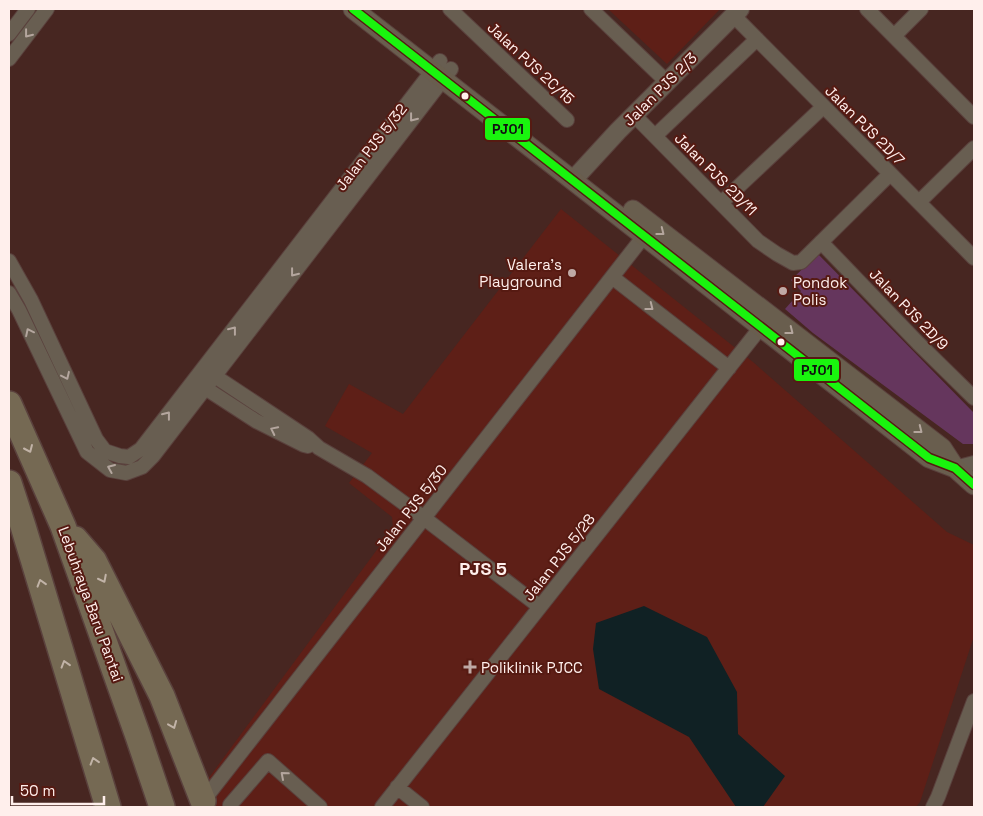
<svg xmlns="http://www.w3.org/2000/svg" width="983" height="816" font-family="'Space Grotesk',sans-serif">
	<style>
		.built { fill: #5e1f17 }
		.green { fill: #65365d }
		.water { fill: #102124 }
		.lines { fill: none; stroke-linecap: round; stroke-linejoin: round }
		.minor-casing { stroke: #5a413d; stroke-width: 16 }
		.tertiary-casing { stroke: #5a413d; stroke-width: 20 }
		.secondary-casing { stroke: #5a413d; stroke-width: 21 }
		.motorway-casing { stroke: #5a413d; stroke-width: 28 }
		.minor { stroke: #685e51; stroke-width: 14 }
		.tertiary { stroke: #685e51; stroke-width: 18 }
		.secondary { stroke: #695e4e; stroke-width: 19 }
		.motorway { stroke: #756953; stroke-width: 25 }
		.bus-1-casing { stroke: #561a12; stroke-width: 11 }
		.bus-1 { stroke: #19f40e; stroke-width: 8 }
		.oneway { stroke: #b4a69e }
		.oneway2 { stroke: #b4a69d }
		.oneway3 { stroke: #c1b3a7 }
		.bus-dot { fill: #ffefec; stroke: #561a12; stroke-width: 2 }
		.poi-dot { fill: #bfa9a5; stroke: #561a12; stroke-width: 2 }
		.labels { text-anchor: middle; dominant-baseline: central; stroke-width: 4; stroke-linejoin: round; paint-order: stroke }
		.street-label { font-size: 15px; fill: #ffefec; stroke: #561a12 }
		.poi-label { font-size: 15px; fill: #ffefec; stroke: #561a12; text-anchor: start }
		.quarter-label { font-size: 18px; font-weight: bold; fill: #ffefec; stroke: #561a12 }
		.line-badge { stroke: #561a12; stroke-width: 2 }
		.pale-badge-label { font-size: 14px; text-anchor: middle; font-weight: bold; fill: #111 }
	</style>
	<rect width="100%" height="100%" fill="#472621"/>
	<path class="built" d="M 608,9 L 720,9 L 667,64 Z
		M 561,209 L 753,362 L 947,532 L 974,545 L 974,636 L 920,802 L 916,807 L 192,807 L 191,802 L 393,528 L 392,517 L 349,483 L 372,453 L 325,426 L 349,384 L 403,414 Z"/>
	<path class="green" d="M 818,254 L 974,413 L 974,444 L 963,444 L 813,333 L 785,309 L 801,291 L 791,280 Z"/>
	<path class="water" d="M 644,606 L 707,637 L 737,692 L 738,734 L 785,776 L 763,807 L 736,807 L 689,737 L 599,689 L 593,649 L 596,623 Z"/>
	<g class="lines">
		<defs>
			<path id="minor" d="M 450,9 L 567,120
				M 591,9 L 667,82
				M 867,9 L 974,117
				M 733,15 L 974,258
				M 9,34 L 28,9
				M 894,36 L 921,9
				M 9,59 L 47,9
				M 634,115 L 758,241 L 777,254 L 793,263 L 801,262 L 890,174
				M 655,136 L 757,39
				M 919,202 L 974,148
				M 721,203 L 823,107
				M 821,242 L 918,343 L 974,398
				M 9,261 L 31,300 L 96,439 L 105,451 L 120,456 L 129,457 L 141,449 L 440,61
				M 612,277 L 729,368
				M 9,293 L 19,310 L 87,452 L 110,470 L 126,473 L 142,467 L 153,456 L 451,69
				M 207,371 L 308,438 L 319,448 L 367,476 L 424,518 L 540,607
				M 199,384 L 256,421 L 304,445 L 308,446
				M 955,468 L 974,463
				M 397,787 L 422,807
				M 204,804 L 203,801 L 644,236
				M 230,805 L 268,761 L 320,807
				M 382,807 L 761,327
				M 933,807 L 938,797 L 974,701"/>
			<path id="tertiary" d="M 573,180 L 618,131 L 740,9"/>
			<path id="secondary" d="M 353,9 L 929,458 L 955,468 L 974,485
				M 633,210 L 942,448 L 955,468"/>
			<path id="motorway" d="M 9,404 L 63,526 L 138,736 L 162,807
				M 9,483 L 23,526 L 108,807
				M 75,539 L 94,561 L 162,696 L 203,801"/>
		</defs>
		<use href="#minor" class="minor-casing"/>
		<use href="#tertiary" class="tertiary-casing"/>
		<use href="#secondary" class="secondary-casing"/>
		<use href="#motorway" class="motorway-casing"/>
		<use href="#minor" class="minor"/>
		<use href="#tertiary" class="tertiary"/>
		<use href="#secondary" class="secondary"/>
		<use href="#motorway" class="motorway"/>
		<defs>
			<path id="bus-1" d="M 353,9 L 929,458 L 955,468 L 974,485"/>
		</defs>
		<use href="#bus-1" class="bus-1-casing"/>
		<use href="#bus-1" class="bus-1"/>
	</g>
	<defs><path id="oneway-chevron" d="M-2-3.5L2.5 0L-2 3.5" fill="none" stroke-width="1.6" stroke-linecap="round" stroke-linejoin="round" transform="scale(1.25)"/></defs>
	<g class="oneway">
		<use href="#oneway-chevron" transform="translate(28 34) rotate(128)"/>
		<use href="#oneway-chevron" transform="translate(413 118) rotate(128)"/>
		<use href="#oneway-chevron" transform="translate(294 273) rotate(128)"/>
		<use href="#oneway-chevron" transform="translate(650 307) rotate(38)"/>
		<use href="#oneway-chevron" transform="translate(233 330) rotate(-52)"/>
		<use href="#oneway-chevron" transform="translate(29 332) rotate(-116)"/>
		<use href="#oneway-chevron" transform="translate(66 376) rotate(65)"/>
		<use href="#oneway-chevron" transform="translate(167 415) rotate(-52)"/>
		<use href="#oneway-chevron" transform="translate(274 430) rotate(-154)"/>
		<use href="#oneway-chevron" transform="translate(111 468) rotate(-157)"/>
		<use href="#oneway-chevron" transform="translate(284 775) rotate(-139)"/>
	</g>
	<g class="oneway2">
		<use href="#oneway-chevron" transform="translate(661 232) rotate(38)"/>
		<use href="#oneway-chevron" transform="translate(790 331) rotate(38)"/>
		<use href="#oneway-chevron" transform="translate(919 430) rotate(38)"/>
	</g>
	<g class="oneway3">
		<use href="#oneway-chevron" transform="translate(29 449) rotate(66)"/>
		<use href="#oneway-chevron" transform="translate(103 579) rotate(63)"/>
		<use href="#oneway-chevron" transform="translate(41 583) rotate(-107)"/>
		<use href="#oneway-chevron" transform="translate(65 664) rotate(-107)"/>
		<use href="#oneway-chevron" transform="translate(173 725) rotate(68)"/>
		<use href="#oneway-chevron" transform="translate(94 761) rotate(-107)"/>
	</g>
	<g class="bus-dot">
		<circle cx="465" cy="96" r="4.5"/>
		<circle cx="781" cy="342" r="4.5"/>
	</g>
	<g class="poi-dot">
		<circle cx="572" cy="273" r="5"/>
		<circle cx="783" cy="291" r="5"/>
		<path d="M467.5 659.5h5v5h5v5h-5v5h-5v-5h-5v-5h5z"/>
	</g>
	<g class="labels">
		<g class="street-label">
			<text transform="translate(531 63) rotate(43)">Jalan PJS 2C/15</text>
			<text transform="translate(660 89) rotate(-45)">Jalan PJS 2/3</text>
			<text transform="translate(865 125) rotate(45)">Jalan PJS 2D/7</text>
			<text transform="translate(371 147) rotate(-52)">Jalan PJS 5/32</text>
			<text transform="translate(716 174) rotate(45)">Jalan PJS 2D/11</text>
			<text transform="translate(909 309) rotate(46)">Jalan PJS 2D/9</text>
			<text transform="translate(411 508) rotate(-52)">Jalan PJS 5/30</text>
			<text transform="translate(559 557) rotate(-52)">Jalan PJS 5/28</text>
			<text transform="translate(91 604) rotate(70)">Lebuhraya Baru Pantai</text>
		</g>
		<g class="poi-label">
			<text x="562" y="264" text-anchor="end">Valera's<tspan x="562" dy="17">Playground</tspan></text>
			<text x="793" y="282">Pondok<tspan x="793" dy="17">Polis</tspan></text>
			<text x="481" y="667">Poliklinik PJCC</text>
		</g>
		<g class="quarter-label">
			<text x="483" y="568">PJS 5</text>
		</g>
	</g>
	<g class="line-badge">
		<rect x="484" y="117" width="47" height="24" rx="5" fill="#19f40e"/>
		<rect x="793" y="358" width="47" height="24" rx="5" fill="#19f40e"/>
	</g>
	<g class="pale-badge-label">
		<text x="508" y="134">PJ01</text>
		<text x="817" y="375">PJ01</text>
	</g>
	<rect width="983" height="816" fill="none" stroke="#ffefec" stroke-width="20"/>
	<path d="M12 796v8h92v-8" fill="none" stroke="#ffefec" stroke-width="2.5"/>
	<text x="20" y="796" font-size="15" fill="#ffefec" stroke="#561a12" stroke-width="4" paint-order="stroke">50 m</text>
</svg>
